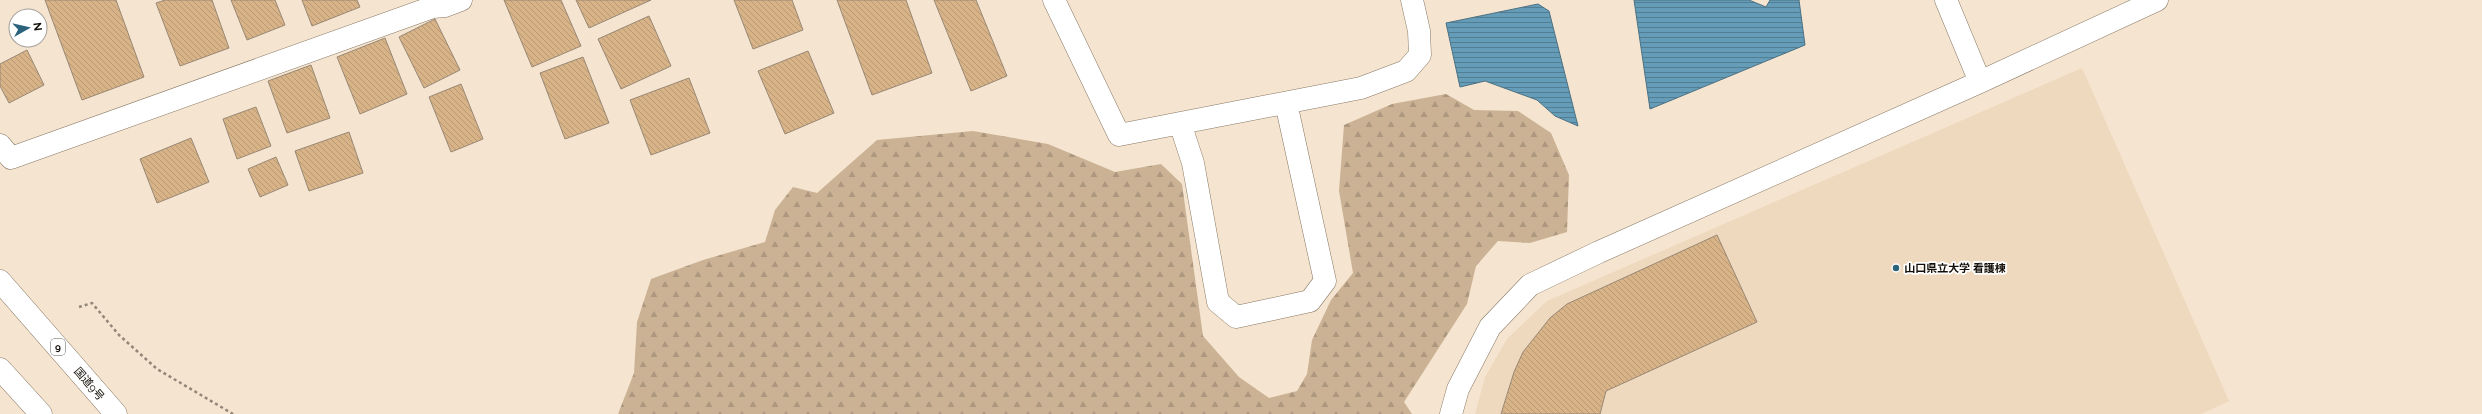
<svg xmlns="http://www.w3.org/2000/svg" width="2482" height="414" font-family="Raleway,'Noto Sans JP',sans-serif">
	<style>
		.built { fill: #eed8be }
		.forest { fill: url(#forest-firs) }
		.water { fill: url(#water-rules); stroke: #4c7183 }
		.building { fill: url(#building-back-hatch); stroke: #988875 }
		.lines { fill: none; stroke-linecap: round; stroke-linejoin: round }
		.minor-casing { stroke: #877865; stroke-width: 23 }
		.highway-casing { stroke: #877865; stroke-width: 23 }
		.path { stroke: #928678; stroke-width: 2.5; stroke-dasharray: 3 3; stroke-linecap: butt }
		.minor { stroke: #fff; stroke-width: 22 }
		.highway { stroke: #fff; stroke-width: 22 }
		.poi-dot { fill: #2b637d; stroke: #fff; stroke-width: 1.5 }
		.labels { text-anchor: middle; dominant-baseline: central; stroke-width: 3.5; stroke-linejoin: round; paint-order: stroke }
		.shield { fill: #fff; stroke: #5a5651; stroke-width: 1 }
		.shield-label { font-size: 10px; font-weight: bold; fill: #130e07 }
		.poi-label { font-size: 11px; font-weight: bold; fill: #130e07; stroke: #fff; text-anchor: start }
		.street-label { font-size: 11px; fill: #130e07; stroke: #fff }
	</style>
	<defs>
		<pattern id="forest-firs" width="22" height="20" patternUnits="userSpaceOnUse"><rect width="22" height="20" fill="#cbb295"/><path d="M5 1l3.5 6h-7zM16 11l3.5 6h-7z" fill="#ad987f"/></pattern>
		<pattern id="water-rules" width="6" height="5" patternUnits="userSpaceOnUse"><rect width="6" height="5" fill="#659cb8"/><path d="M0 2.5h6" fill="none" stroke="#527e94"/></pattern>
		<pattern id="building-back-hatch" width="6" height="6" patternUnits="userSpaceOnUse"><rect width="6" height="6" fill="#d7b387"/><path d="M-1 5l2 2M0 0l6 6M5-1l2 2" fill="none" stroke="#b89973"/></pattern>
	</defs>
	<rect width="100%" height="100%" fill="#f5e4cf"/>
	<path class="built" d="M 2082,68 L 2229,401 L 2201,414 L 1475,414 L 1485,377 L 1507,339 L 1547,301 Z"/>
	<path class="forest" d="M 1446,94 L 1474,110 L 1518,111 L 1551,133 L 1569,175 L 1567,232 L 1530,243 L 1498,241 L 1476,266 L 1467,304 L 1404,402 L 1412,414 L 618,414 L 634,373 L 637,322 L 651,279 L 703,260 L 765,242 L 775,210 L 793,187 L 817,193 L 877,140 L 973,131 L 1048,144 L 1115,172 L 1161,164 L 1182,184 L 1203,336 L 1239,377 L 1269,398 L 1297,391 L 1307,374 L 1312,340 L 1331,300 L 1353,273 L 1339,191 L 1344,125 L 1392,104 Z"/>
	<path class="water" d="M 1634,0 L 1749,0 L 1766,7 L 1770,0 L 1799,0 L 1805,45 L 1650,109 Z
		M 1538,4 L 1549,11 L 1578,126 L 1555,116 L 1537,100 L 1485,81 L 1460,87 L 1446,23 Z"/>
	<path class="building" d="M 45,0 L 116,0 L 144,77 L 82,100 Z
		M 165,0 L 212,0 L 229,48 L 180,66 L 156,3 Z
		M 231,0 L 275,0 L 285,25 L 247,40 Z
		M 302,0 L 357,0 L 360,7 L 312,26 Z
		M 504,0 L 561,0 L 581,46 L 532,67 Z
		M 576,0 L 651,0 L 589,28 Z
		M 734,0 L 792,0 L 803,30 L 753,49 Z
		M 837,0 L 906,0 L 932,73 L 872,95 Z
		M 934,0 L 976,0 L 1007,76 L 971,91 Z
		M 649,16 L 671,66 L 621,89 L 598,39 Z
		M 435,19 L 460,70 L 424,88 L 399,37 Z
		M 385,38 L 407,94 L 360,114 L 337,57 Z
		M 27,50 L 44,85 L 9,103 L 0,86 L 0,64 Z
		M 808,51 L 834,113 L 785,134 L 758,71 Z
		M 583,57 L 609,123 L 565,139 L 540,73 Z
		M 311,65 L 330,118 L 287,133 L 268,81 Z
		M 689,78 L 710,133 L 651,155 L 630,100 Z
		M 461,84 L 483,139 L 451,152 L 429,97 Z
		M 256,107 L 271,146 L 237,159 L 223,119 Z
		M 349,132 L 363,173 L 309,191 L 295,151 Z
		M 191,138 L 209,182 L 157,203 L 140,159 Z
		M 276,157 L 288,185 L 260,197 L 248,169 Z
		M 1717,235 L 1757,322 L 1606,391 L 1600,414 L 1501,414 L 1514,372 L 1523,352 L 1550,318 L 1567,304 Z"/>
	<g class="lines">
		<defs>
			<path id="minor" d="M 1054,0 L 1119,135 L 1361,88 L 1406,71 L 1420,55 L 1419,31 L 1412,0
				M 1946,0 L 1980,82
				M 1180,123 L 1193,163 L 1218,302 L 1236,317 L 1310,301 L 1325,281 L 1286,103
				M 0,145 L 11,158 L 433,7 L 445,6 L 461,0
				M 1451,414 L 1458,389 L 1490,327 L 1530,285 L 1599,252 L 1980,82 L 2157,0"/>
			<path id="highway" d="M 0,281 L 116,414
				M 0,369 L 41,414"/>
		</defs>
		<use href="#minor" class="minor-casing"/>
		<use href="#highway" class="highway-casing"/>
		<path class="path" d="M 79,307 L 92,303 L 119,335 L 157,369 L 233,414"/>
		<use href="#minor" class="minor"/>
		<use href="#highway" class="highway"/>
	</g>
	<circle class="poi-dot" cx="1896" cy="268" r="4"/>
	<g class="labels">
		<rect class="shield" x="51" y="339" width="14" height="16" rx="3"/>
		<g class="shield-label">
			<text x="58" y="347">9</text>
		</g>
		<g class="poi-label">
			<text x="1904" y="268">山口県立大学 看護棟</text>
		</g>
		<g class="street-label">
			<text transform="translate(89 384) rotate(49)">国道9号</text>
		</g>
	</g>
	<g transform="translate(28 28) rotate(82)"><circle r="19" fill="#ffffff" stroke="#a19f9c"/>
	<path d="M0-3L7 15L0 10L-7 15Z" fill="#2b637d"/>
	<text y="-6" font-size="11" font-weight="bold" text-anchor="middle" fill="#130e07">N</text>
	</g>
</svg>
